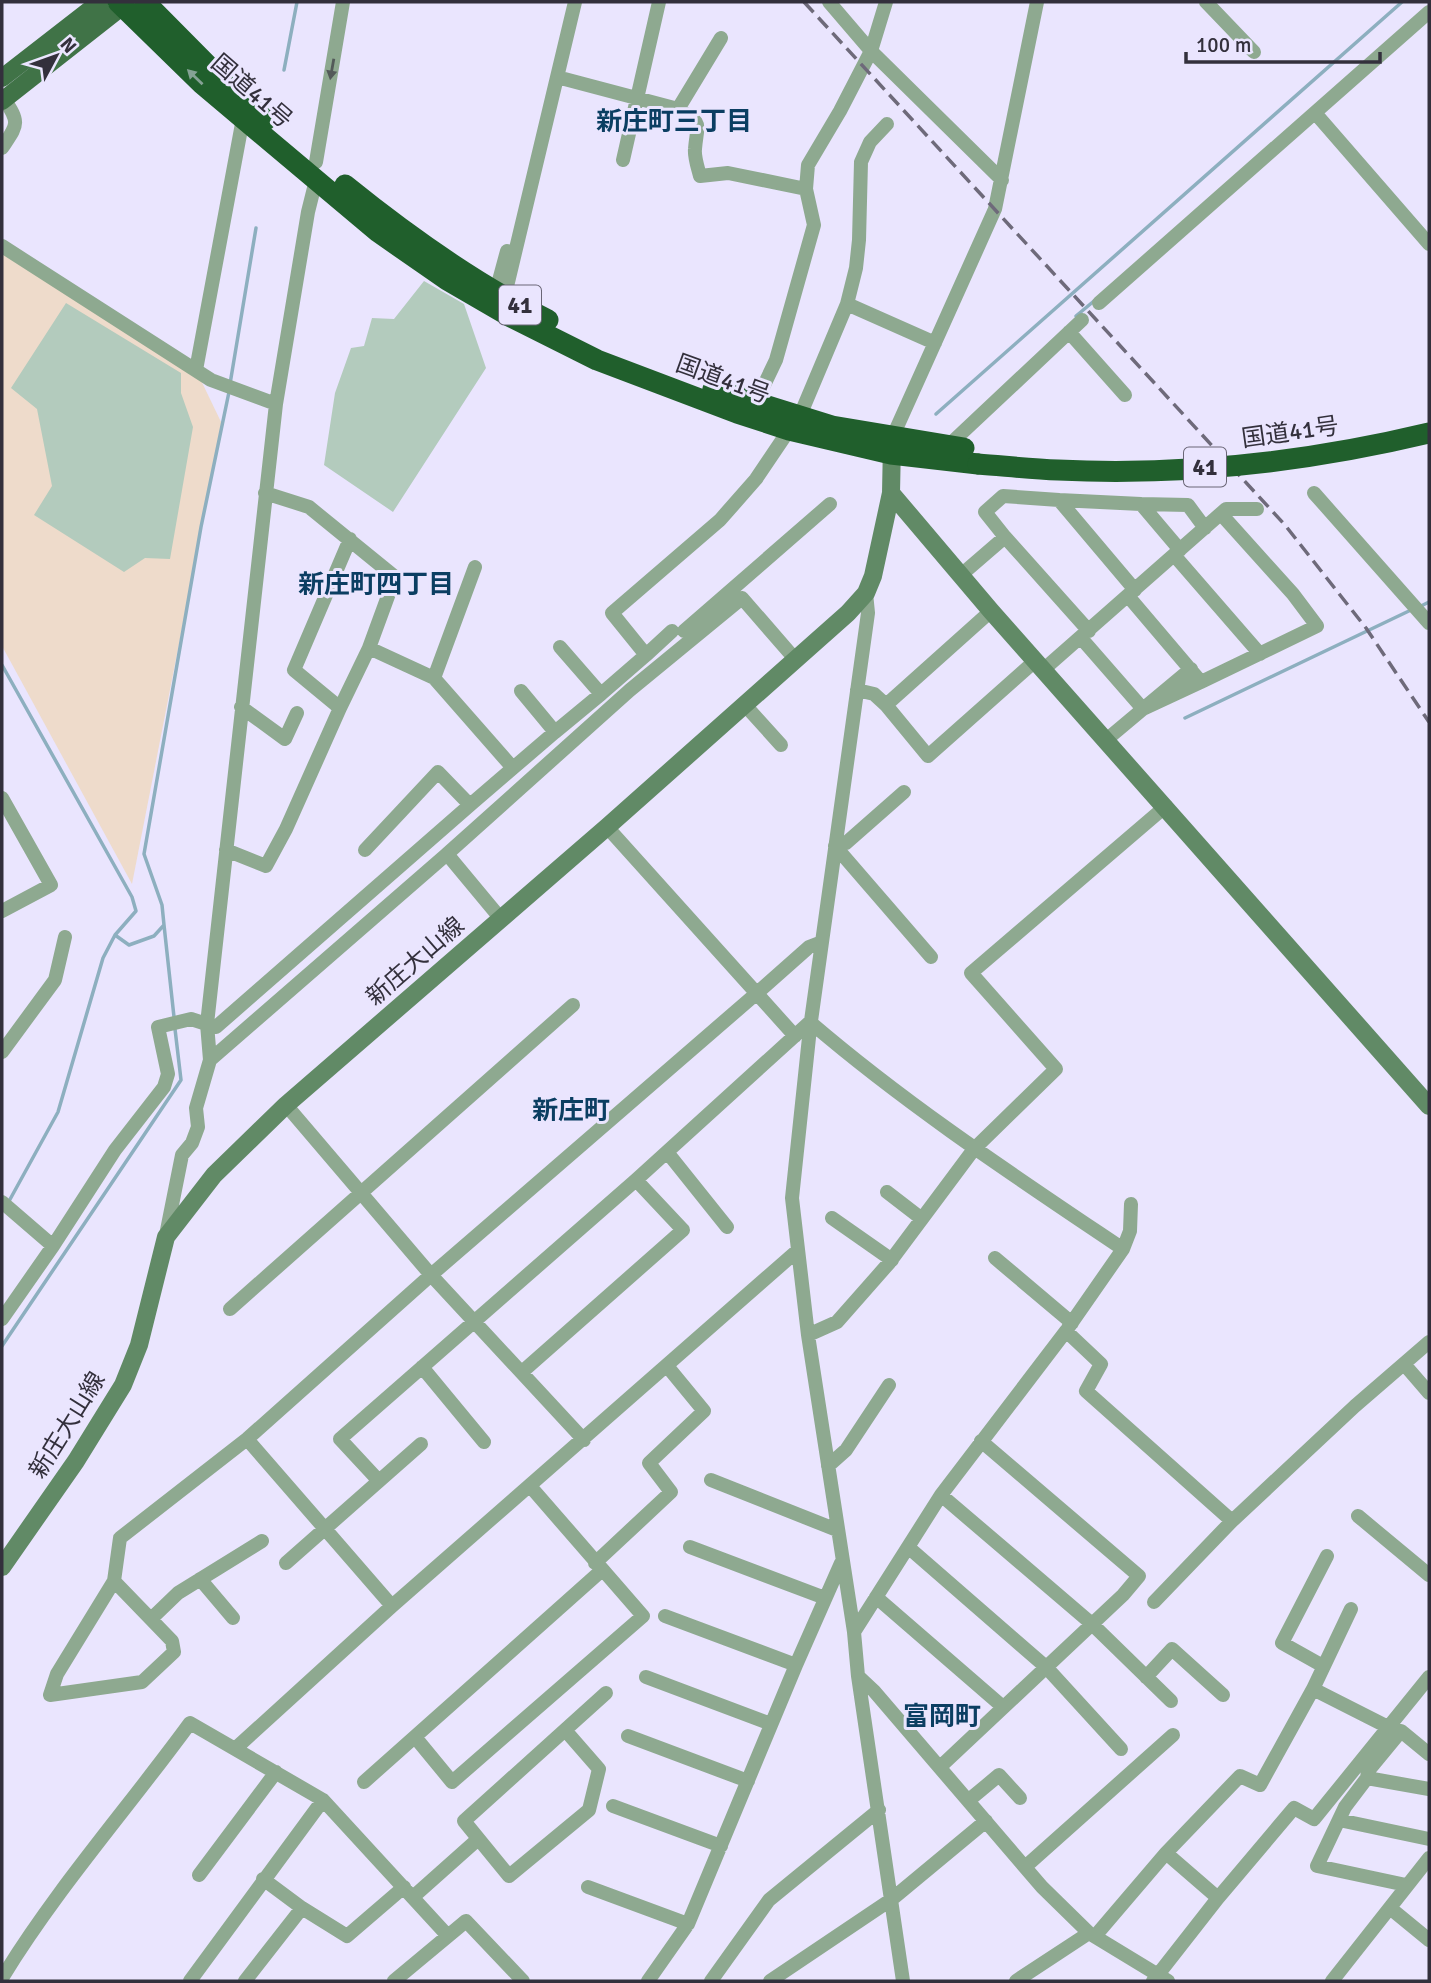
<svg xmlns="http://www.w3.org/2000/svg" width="1431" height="1983" font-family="Signika,'Noto Sans JP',sans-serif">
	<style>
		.education { fill: #eedbcb }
		.green { fill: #b3cbbd }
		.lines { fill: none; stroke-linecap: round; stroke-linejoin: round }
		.stream { stroke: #8dafbf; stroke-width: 3.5 }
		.street { stroke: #8ea990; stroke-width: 14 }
		.secondary { stroke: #618a66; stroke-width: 18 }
		.primary { stroke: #407347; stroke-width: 18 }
		.highway { stroke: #205f2c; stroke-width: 21 }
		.rail { stroke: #6e6a7a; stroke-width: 3.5; stroke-dasharray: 14 7; stroke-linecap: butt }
		.highway-bridge { stroke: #205f2c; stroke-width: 21 }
		.oneway { fill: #535a59 }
		.oneway2 { fill: #85a295 }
		.labels { text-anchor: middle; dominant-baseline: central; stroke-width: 6; stroke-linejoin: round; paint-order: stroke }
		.shield { fill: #eae5fe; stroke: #6a6676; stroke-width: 2 }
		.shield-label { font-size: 23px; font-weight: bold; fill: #33303c }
		.street-label { font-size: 24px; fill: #33303c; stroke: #eae5fe }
		.neighbourhood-label { font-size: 26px; font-weight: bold; fill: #0b3e62; stroke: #eae5fe }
	</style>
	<rect width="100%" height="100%" fill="#eae5fe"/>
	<path class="education" d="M 2,249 L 196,370 L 222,424 L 132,884 L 2,646 Z"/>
	<path class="green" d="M 424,281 L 464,304 L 486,368 L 393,512 L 324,465 L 335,393 L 351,348 L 364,346 L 372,318 L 394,319 Z
		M 66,303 L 181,373 L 181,393 L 193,427 L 170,559 L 145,558 L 124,572 L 34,515 L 52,486 L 37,409 L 11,388 Z"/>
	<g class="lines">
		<path class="stream" d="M 284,70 L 297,2
			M 1076,316 L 1094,301
			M 230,384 L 256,228
			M 936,414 L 1402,2
			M 1421,606 L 1429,602
			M 2,665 L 132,897 L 136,911 L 115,935 L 103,958 L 58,1112 L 8,1203
			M 1185,718 L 1411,610
			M 164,925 L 174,1017
			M 115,935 L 129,945 L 154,936 L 164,925 L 162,905 L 144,854 L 201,527 L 229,392
			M 2,1346 L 181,1080 L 175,1029"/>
		<path class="street" d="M 829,2 L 871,51 L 1002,180
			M 1206,2 L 1254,52
			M 557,77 L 678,109 C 704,124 697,123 695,149 C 694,157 698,168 700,176 L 728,173 L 806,189
			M 678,109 L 721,38
			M 1316,114 L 1429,244
			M 887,124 L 870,142 L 861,162 L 859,240 L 856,268 L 847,304 L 935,343
			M 2,148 C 17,125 21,124 4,99
			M 623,160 L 659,2
			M 316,162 L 343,2
			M 2,246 L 211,380 L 276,404
			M 494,299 L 507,251
			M 503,303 L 575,2
			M 1099,303 L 1429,12
			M 1069,332 L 1125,395
			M 196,370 L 244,113
			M 755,404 L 776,360 L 814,225 L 806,189 L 808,165 L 840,111 L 871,51 L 886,2
			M 799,418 L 847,304
			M 893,436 L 995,209 L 1037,2
			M 949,445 L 1082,320
			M 265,493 L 309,507 L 395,577 L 369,648 L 434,678
			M 1314,493 L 1429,623
			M 1059,500 L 1141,504 L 1180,550
			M 1141,504 L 1188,505 L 1205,528
			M 1005,537 L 985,512 L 1003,496 L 1059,500 L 1135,590
			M 350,539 L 294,670 L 340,708 L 369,648
			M 1174,555 L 1260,654
			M 475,567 L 434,678 L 513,768 L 555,732
			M 961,575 L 1005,537 L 1089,631
			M 866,593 L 868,613 L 810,1028 L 792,1198 L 808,1335 L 854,1632 L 858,1676 L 903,1981
			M 1128,596 L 1201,682 L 1317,626 L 1293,594 L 1221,514
			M 991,611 L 886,705 L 928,756 L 1035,661
			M 672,631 L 646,655 L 612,613 L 720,520 L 756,479 L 789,430
			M 684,631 L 830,504
			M 1081,638 L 1143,709 L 1106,740
			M 560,647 L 601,694 L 646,655
			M 1191,669 L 1143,709 L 1201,682
			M 1043,670 L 1226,509 L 1257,509
			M 857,690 L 874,694 L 886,705
			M 521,691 L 555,732 L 601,694
			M 744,704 L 781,745
			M 241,707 L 285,739 L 297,713
			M 904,792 L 846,843 L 835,846 L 931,957
			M 2,798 L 51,885 L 2,911
			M 607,827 L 795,1036
			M 226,850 L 266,866 L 286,829 L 340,708
			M 365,850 L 438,772 L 470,805 L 513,768
			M 447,854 L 630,690 L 742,598 L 795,659
			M 2,1052 L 55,980 L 65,937
			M 210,1060 L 447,854 L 501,919
			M 286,1105 L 431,1275 L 584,1440
			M 667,1152 L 727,1227
			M 887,1192 L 922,1219
			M 2,1202 L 53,1246
			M 832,1218 L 892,1260
			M 166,1235 L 182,1155 L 192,1143 L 198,1127 L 196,1108 L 210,1060 L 207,1024 L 276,404 L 308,212 L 316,180
			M 995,1258 L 1072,1323
			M 230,1309 L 573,1005
			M 2,1319 L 53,1246 L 115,1150 L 164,1087 L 168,1074 L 158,1027 L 191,1019 L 216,1027 L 470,805
			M 1068,1328 L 1123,1249
			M 808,1335 L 837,1322 L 889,1263 L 974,1149 L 1056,1069 L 971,973 L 1166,806
			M 1404,1364 L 1429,1393
			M 422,1367 L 484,1442
			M 522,1372 L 683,1230 L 636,1180
			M 247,1439 L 392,1606
			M 828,1466 L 846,1450 L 889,1385
			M 711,1480 L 837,1530
			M 379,1481 L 421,1444
			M 941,1495 L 1092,1624 L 1171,1701
			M 1358,1516 L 1429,1575
			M 690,1547 L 825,1598
			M 908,1547 L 1046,1667 L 1121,1749
			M 286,1563 L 379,1481 L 340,1439 L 636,1180 L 810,1022 C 908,1106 1016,1177 1123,1249 L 1130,1231 L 1131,1204
			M 595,1563 L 671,1492 L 649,1463 L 704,1411 L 667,1366
			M 200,1579 L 233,1618
			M 114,1581 L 172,1641 L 174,1652 L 142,1682 L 50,1695 L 57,1674 L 114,1581 L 120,1538 L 247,1439 L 431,1275 L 757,993 L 809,947 L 822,942
			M 876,1597 L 1003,1707
			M 1154,1602 L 1232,1521 L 1355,1406 L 1429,1342
			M 665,1616 L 796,1665
			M 151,1619 L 178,1593 L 262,1541
			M 854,1632 L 941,1495 L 1066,1331 L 1101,1364 L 1086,1391 L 1232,1521
			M 1323,1666 L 1282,1643 L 1327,1556
			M 858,1676 L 874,1691 L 1042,1887 L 1089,1933 L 1168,1981
			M 646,1677 L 771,1724
			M 1146,1677 L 1172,1649 L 1223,1695
			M 1313,1689 L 1351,1609
			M 565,1730 L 599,1769 L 589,1810 L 509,1876 L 464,1821 L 606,1693
			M 628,1736 L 748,1781
			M 415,1737 L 452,1782 L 643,1616 L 530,1486
			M 236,1748 L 392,1606 L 797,1251
			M 940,1767 L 1123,1595 L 1139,1576 L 981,1441
			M 1367,1778 L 1429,1789
			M 364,1782 L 601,1571
			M 969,1800 L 999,1775 L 1020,1798
			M 613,1806 L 721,1846
			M 1339,1820 L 1429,1839
			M 1166,1853 L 1240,1776 L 1260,1785 L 1313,1689 L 1388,1727
			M 1025,1867 L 1173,1735
			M 199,1875 L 276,1772
			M 263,1879 L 302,1908 L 347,1936 L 404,1887
			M 1406,1885 L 1317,1866 L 1345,1807 L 1367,1778 L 1368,1771 L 1401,1731 L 1429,1754
			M 588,1887 L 688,1924
			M 413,1897 L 477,1840
			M 1390,1908 L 1429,1940
			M 1096,1935 L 1166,1853 L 1218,1898
			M 2,1978 C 57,1888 128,1808 190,1723 L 323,1800 L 448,1936
			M 190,1981 L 323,1800
			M 245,1981 L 302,1908
			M 394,1981 L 466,1921 L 523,1981
			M 648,1981 L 688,1924 L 796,1665 L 841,1563
			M 711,1981 L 769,1900 L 879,1810
			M 770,1981 L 892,1899 L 986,1821
			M 1016,1981 L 1089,1933
			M 1153,1981 L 1218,1898 L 1294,1808 L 1314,1819 L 1429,1677
			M 1332,1981 L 1429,1858"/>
		<path class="secondary" d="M 891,493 L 991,611 L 1429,1106
			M 2,1567 L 76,1461 L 123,1385 L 139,1345 L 166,1237 L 214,1175 L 286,1105 L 607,827 L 848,613 L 866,593 L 873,576 L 891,493 L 892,443"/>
		<path class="primary" d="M 2,78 L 100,2
			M 2,101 L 128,2"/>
		<path class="highway" d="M 118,2 L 202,84 L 378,232 L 447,280 L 509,316 L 597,360 L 737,413 L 789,430 L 891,454 L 978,464
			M 145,2 L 246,104 L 266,120
			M 345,185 C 408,236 475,284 548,320
			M 713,389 L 832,426 L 964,448"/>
		<path class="rail" d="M 804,2 L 1285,525 L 1366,628 L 1429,722"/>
		<path class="highway-bridge" d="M 978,464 C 1005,466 1031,469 1058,470 C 1183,476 1308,462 1429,433"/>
	</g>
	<defs><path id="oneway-solid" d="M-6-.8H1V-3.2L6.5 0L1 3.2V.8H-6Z" transform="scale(1.75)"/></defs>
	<use class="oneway" href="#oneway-solid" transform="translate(332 69) rotate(100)"/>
	<use class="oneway2" href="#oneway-solid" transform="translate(195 77) rotate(-136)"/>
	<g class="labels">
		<g class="shield">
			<rect x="499" y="285.5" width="42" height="39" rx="5"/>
			<rect x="1184" y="447.5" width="42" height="39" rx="5"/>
		</g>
		<g class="shield-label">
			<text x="520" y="305">41</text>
			<text x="1205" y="467">41</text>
		</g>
		<g class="street-label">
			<text transform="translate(252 91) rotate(41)">国道41号</text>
			<text transform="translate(723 379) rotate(20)">国道41号</text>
			<text transform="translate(1290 432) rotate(-8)">国道41号</text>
			<text transform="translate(415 961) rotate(-41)">新庄大山線</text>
			<text transform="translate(67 1425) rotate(-58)">新庄大山線</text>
		</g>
		<g class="neighbourhood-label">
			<text x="674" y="122">新庄町三丁目</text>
			<text x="376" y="585">新庄町四丁目</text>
			<text x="571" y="1111">新庄町</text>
			<text x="942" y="1717">富岡町</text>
		</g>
	</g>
	<rect width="1431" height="1983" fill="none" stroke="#33303c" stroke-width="7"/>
	<g transform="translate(56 56) rotate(49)" stroke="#eae5fe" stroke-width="5" paint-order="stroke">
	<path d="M0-5L12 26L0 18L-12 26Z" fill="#33303c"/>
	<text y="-10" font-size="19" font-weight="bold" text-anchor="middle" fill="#33303c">N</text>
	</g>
	<path d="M1186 52v10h194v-10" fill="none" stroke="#33303c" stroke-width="3.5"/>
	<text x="1196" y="52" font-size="21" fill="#33303c" stroke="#eae5fe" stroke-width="5" paint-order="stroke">100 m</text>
</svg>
